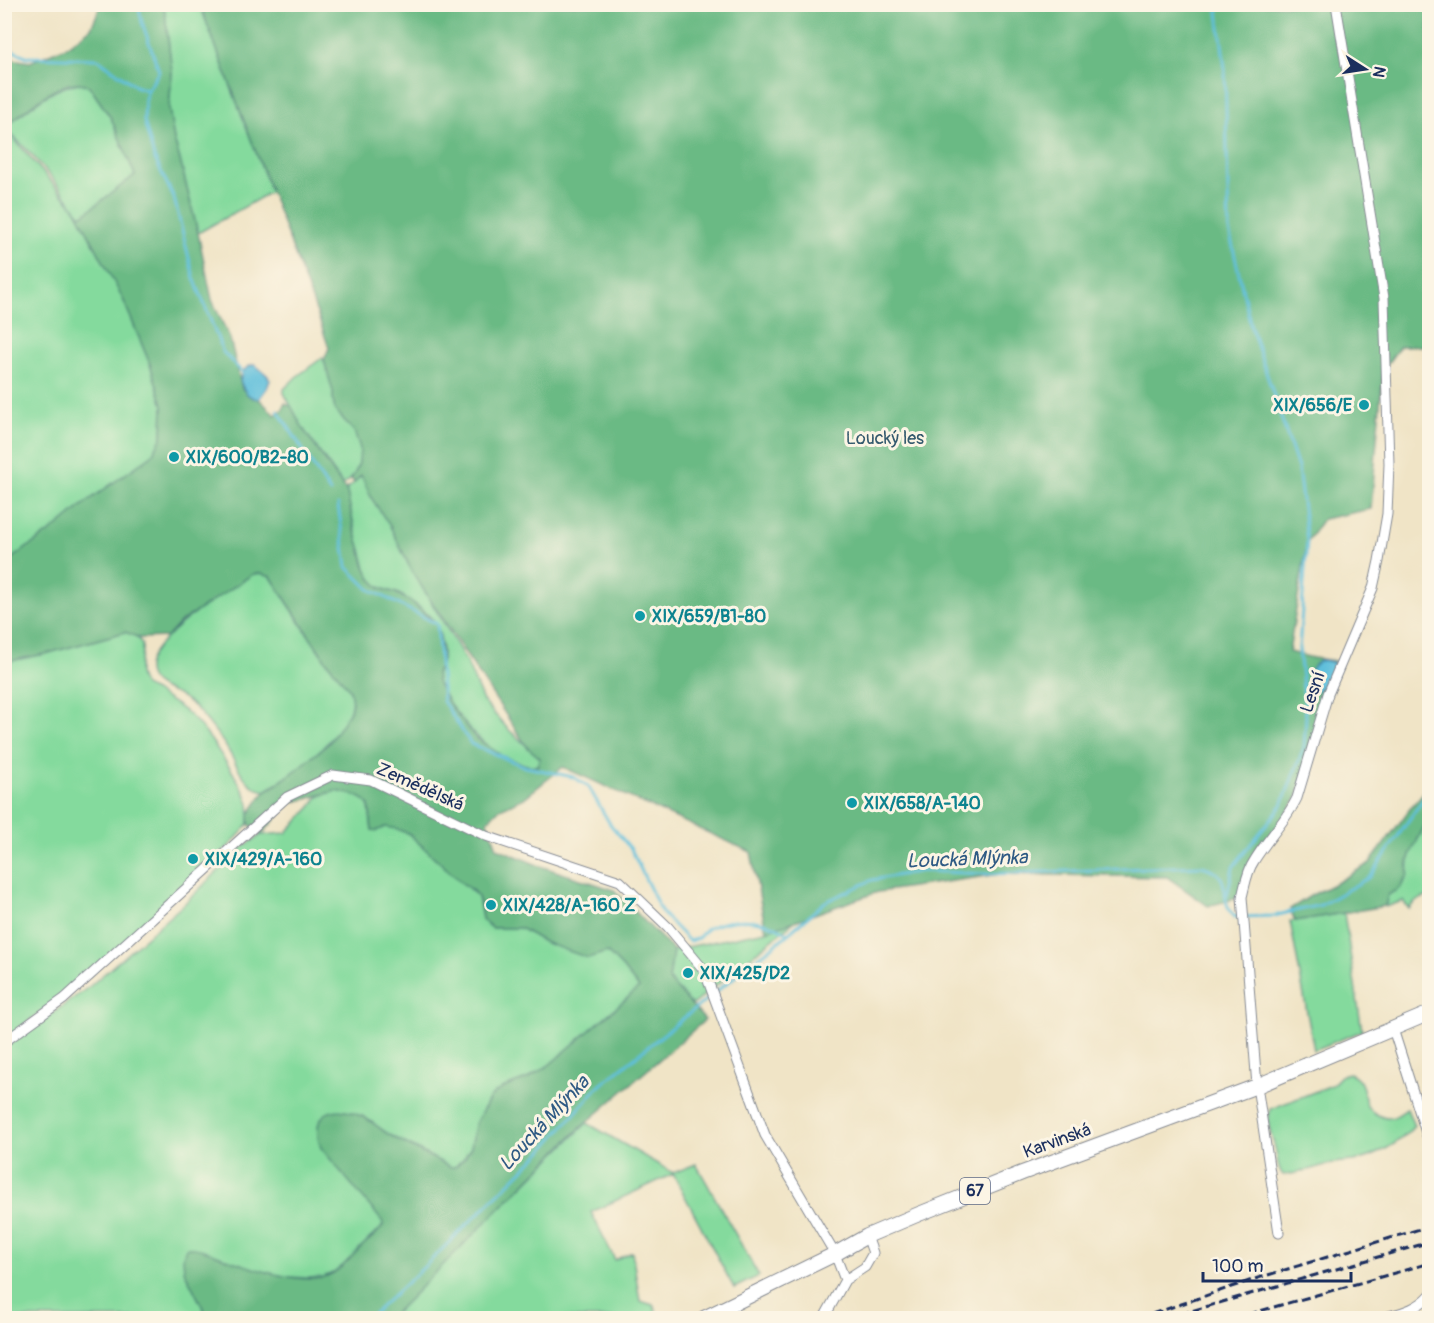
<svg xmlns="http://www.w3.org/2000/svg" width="1434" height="1323" font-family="Pangolin,sans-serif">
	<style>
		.green { fill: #84da9d; stroke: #50847e; stroke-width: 1.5 }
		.forest { fill: #6bba84; stroke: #437471; stroke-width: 1.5 }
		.water { fill: #5ebfdc; stroke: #3c779d; stroke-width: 1.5 }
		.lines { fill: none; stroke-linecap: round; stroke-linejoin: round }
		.stream { stroke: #5ebfdc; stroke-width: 3 }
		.minor-casing { stroke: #868a92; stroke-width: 11 }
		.primary-casing { stroke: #868a92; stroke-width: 16 }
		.minor { stroke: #fff; stroke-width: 9 }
		.primary { stroke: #fff; stroke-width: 14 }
		.rail { stroke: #1b2f5e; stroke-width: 3; stroke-dasharray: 9 4.5; stroke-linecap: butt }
		.culture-dot { fill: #0f9aa8; stroke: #fcf5e5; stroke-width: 2 }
		.labels { text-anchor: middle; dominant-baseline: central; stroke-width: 6; stroke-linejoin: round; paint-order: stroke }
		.shield { fill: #fcf5e5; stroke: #5e6a86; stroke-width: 1.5 }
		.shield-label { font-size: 16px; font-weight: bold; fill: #1b2f5e }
		.culture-label { font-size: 18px; font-weight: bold; fill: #0d838f; stroke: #fcf5e5; text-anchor: start }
		.park-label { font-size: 18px; fill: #355a6e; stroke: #fcf5e5 }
		.street-label { font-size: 18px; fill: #1b2f5e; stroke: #fcf5e5 }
		.water-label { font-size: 20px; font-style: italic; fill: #2f5a84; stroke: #fcf5e5 }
	</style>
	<rect width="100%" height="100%" fill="#fcf5e5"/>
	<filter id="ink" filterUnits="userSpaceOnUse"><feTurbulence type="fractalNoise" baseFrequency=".0167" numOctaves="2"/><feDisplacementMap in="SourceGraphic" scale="12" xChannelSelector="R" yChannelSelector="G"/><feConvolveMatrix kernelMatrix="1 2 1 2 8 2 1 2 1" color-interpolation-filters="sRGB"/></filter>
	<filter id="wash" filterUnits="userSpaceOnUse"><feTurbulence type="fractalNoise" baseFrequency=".008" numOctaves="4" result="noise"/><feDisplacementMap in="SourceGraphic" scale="24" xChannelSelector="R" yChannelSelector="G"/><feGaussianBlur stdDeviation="1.35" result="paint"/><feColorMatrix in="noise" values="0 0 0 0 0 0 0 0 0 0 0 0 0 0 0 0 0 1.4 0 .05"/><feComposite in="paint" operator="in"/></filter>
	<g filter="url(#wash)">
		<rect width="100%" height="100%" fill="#f0e4c6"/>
		<path class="green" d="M 164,5 L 200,5 L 271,192 L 198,233 L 179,156 L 174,140 L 169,108 L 172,72 Z
			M 79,83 L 89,86 L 111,118 L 135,175 L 84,215 L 80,215 C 58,184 34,154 5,129 L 5,127 C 29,109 48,89 79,83 Z
			M 5,131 L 16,141 L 76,210 L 123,299 L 150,364 L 163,405 L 162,437 L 152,455 L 88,501 L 54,529 L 5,563 Z
			M 322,358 L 324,360 C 327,371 331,382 333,392 C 333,393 333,401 333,401 C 336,415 347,421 354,431 C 366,449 361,475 343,485 L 304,430 L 284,393 L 284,389 L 296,377 Z
			M 361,474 L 372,499 L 390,526 L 408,564 L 457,645 L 467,663 L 483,701 L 508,729 L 540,758 L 538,766 C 501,768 464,727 446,698 C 443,693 439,688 437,682 C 435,672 438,673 441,665 C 444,657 441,632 436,624 C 429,613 409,599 397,593 C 391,591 385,590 380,587 C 365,578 365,561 360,547 C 354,528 350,508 346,489 L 354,483 Z
			M 253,574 L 262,574 L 271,577 C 289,604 305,632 324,658 C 330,667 346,682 350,691 C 363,725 291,776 265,791 C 261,790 256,789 253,786 C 241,778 233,757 225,745 C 220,738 216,732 211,726 C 204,717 197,707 186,700 C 175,691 155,690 149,675 C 137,643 231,589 253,574 Z
			M 125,632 C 161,642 127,664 144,685 C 147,688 153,690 156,692 C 166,699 179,705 187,713 C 205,728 217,749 230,768 C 236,778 244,789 248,801 C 251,807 249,817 249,824 L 232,843 L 87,977 L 5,1039 L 5,662 L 45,654 Z
			M 336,791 C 346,793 363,794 368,805 C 371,812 370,822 372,830 C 378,830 382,827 388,827 C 396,827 403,831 409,834 L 478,897 L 482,919 L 487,925 L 492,928 L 520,928 L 546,943 L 607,952 L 622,967 L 639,988 L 548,1066 L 527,1079 L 508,1086 L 496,1092 L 490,1098 L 476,1122 L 472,1147 L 465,1157 L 455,1167 L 450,1167 L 390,1135 L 362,1116 L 383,1224 L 382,1228 L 369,1239 L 344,1265 L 333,1273 L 323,1277 L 309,1278 L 288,1277 L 256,1270 L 184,1270 L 208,1318 L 5,1318 L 5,1048 L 90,986 L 184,904 L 244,846 L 261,835 L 286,833 L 311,807 L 316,799 L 322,795 Z
			M 1429,820 L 1429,896 C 1421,898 1414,901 1409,909 L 1403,901 L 1385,907 L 1388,895 C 1396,890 1405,884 1408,874 C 1409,867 1408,861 1410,854 C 1415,843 1423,830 1429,820 Z
			M 1344,913 L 1362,1031 L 1314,1050 L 1290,921 L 1295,921 Z
			M 796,920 L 692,1005 L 669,980 L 673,950 L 766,931 Z
			M 1349,1073 C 1359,1076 1363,1085 1364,1095 C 1365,1096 1365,1103 1366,1104 C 1369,1111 1382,1119 1390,1118 C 1396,1117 1402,1112 1407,1109 L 1414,1126 C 1401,1143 1373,1158 1353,1161 C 1345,1162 1337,1162 1329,1164 C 1314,1168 1298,1174 1283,1175 C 1277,1168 1278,1160 1276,1152 C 1273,1137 1265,1125 1270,1109 L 1332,1085 L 1342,1075 Z
			M 587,1123 L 673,1173 L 696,1164 L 759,1276 L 734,1288 L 673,1174 L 591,1212 L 615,1260 L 632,1252 L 640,1301 L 653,1305 L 656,1309 L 654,1318 L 390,1318 L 467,1240 Z"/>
		<path class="forest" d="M 101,5 L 164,5 L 172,72 L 169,108 L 174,140 L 179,156 L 198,233 L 212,300 L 230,339 L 242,388 L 248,395 L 254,398 L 259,399 L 275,415 L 283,409 L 285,403 L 291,406 L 304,430 L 347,492 L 354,528 L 361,550 L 364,564 L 371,579 L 380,588 L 396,593 L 413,603 L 437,625 L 439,634 L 442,656 L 441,665 L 436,673 L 437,682 L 452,708 L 475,737 L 502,756 L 529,766 L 538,766 L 540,758 L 527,747 L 414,575 L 390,526 L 372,499 L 361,475 L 354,483 L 351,478 L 354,475 L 359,463 L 360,448 L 354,431 L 335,410 L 333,401 L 333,392 L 324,360 L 329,348 L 317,313 L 200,5 L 1429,5 L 1429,346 L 1400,346 L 1383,370 L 1371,509 L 1323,519 L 1307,542 L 1289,652 L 1313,658 L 1335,661 L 1328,694 L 1297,798 L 1253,861 L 1242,897 L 1208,906 L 1167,877 L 1000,874 L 878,892 L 766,931 L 751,852 L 563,767 L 524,798 L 498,810 L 487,821 L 497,848 L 540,866 L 614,890 L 673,950 L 669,980 L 705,1020 L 578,1130 L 390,1318 L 208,1318 L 184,1270 L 183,1257 L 186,1248 C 198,1246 211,1253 222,1257 C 249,1267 307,1289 333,1273 C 344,1267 352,1256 360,1248 C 365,1243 382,1230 383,1225 C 383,1224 383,1222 382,1221 L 321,1148 C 309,1113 332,1103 361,1116 C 371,1120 379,1128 388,1134 C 408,1146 429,1156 450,1167 L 455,1167 L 465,1157 L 471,1147 L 476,1122 L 490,1098 L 496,1092 L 508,1086 L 527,1079 L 548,1066 L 639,988 L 622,967 L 607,952 L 588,958 L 546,943 L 520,928 L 492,928 L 482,919 L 480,903 L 478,897 L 473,891 L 462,883 L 409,834 L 397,829 L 386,827 L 376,831 L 372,830 L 369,805 L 363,799 L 355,795 L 336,791 L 290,803 L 261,835 L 249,824 L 249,814 L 265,791 L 277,784 L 295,771 L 329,743 L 350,711 L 352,703 L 350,690 L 324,658 L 271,577 L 262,574 L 253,574 L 182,621 L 167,637 L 140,638 L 125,632 L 45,654 L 5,662 L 5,563 L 54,529 L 88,501 L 152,455 L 162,437 L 163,405 L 150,364 L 123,299 L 76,210 L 80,215 L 84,214 L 135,175 L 111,118 L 89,86 C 86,85 83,84 80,83 C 57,81 22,113 5,127 L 5,58 L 30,62 L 66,47 L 91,28 Z
			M 1429,786 L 1429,820 L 1423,829 L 1410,855 L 1408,863 L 1408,875 L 1400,888 L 1388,895 L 1385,906 L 1295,921 L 1290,909 L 1312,895 L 1338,882 L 1370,863 L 1412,806 Z"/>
		<path class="water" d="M 251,365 L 255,365 L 267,375 L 270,380 L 267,388 L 259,399 C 247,398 243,390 240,380 L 244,370 Z
			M 1322,660 L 1328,661 L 1334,663 C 1332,673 1326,686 1317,691 C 1315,688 1311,686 1310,682 C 1306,672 1314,663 1322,660 Z"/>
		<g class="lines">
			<path class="stream" d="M 138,4 L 142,22 L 159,71 L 148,90 L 145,99 L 144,121 L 154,157 L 174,198 L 194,278 L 223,352 L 245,375
				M 1217,4 L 1225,69 L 1229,230 L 1251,327 L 1298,468 L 1307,541 L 1299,649 L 1306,716 L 1304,747 L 1282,805 L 1233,867 L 1227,896
				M 4,47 L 28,57 L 98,59 L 137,87 L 147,90
				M 278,411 L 330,492
				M 338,505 L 347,567 L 369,589 L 437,624 L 443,701 L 471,744 L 526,767 L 573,777 L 588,786 L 610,824 L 631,849 L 662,913 L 689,941 C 692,940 695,940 698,938 C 702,935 703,931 708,928 C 733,917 765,917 788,934
				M 369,1318 L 424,1267 L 541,1152 L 598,1087 L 788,934 L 825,902 L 872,880 L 922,871 L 987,874 L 1202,866 C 1237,875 1216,900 1235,917 L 1273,916 L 1321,905 L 1370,877 L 1430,789"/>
		</g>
	</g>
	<g filter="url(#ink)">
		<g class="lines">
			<defs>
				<path id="minor" d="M 1393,1029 L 1430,1145
					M 4,1042 L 64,999 L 287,797 L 333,775 L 371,780 L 486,836 L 620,881 L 668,927 L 704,970 L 765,1135 L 835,1254 L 845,1280 L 824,1318
					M 1279,1233 L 1257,1086 L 1242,897 C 1245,885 1247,871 1254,861 C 1267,839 1286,821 1297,798 L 1328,694 L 1373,588 L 1379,561 L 1387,514 L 1389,464 L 1384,298 L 1336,4
					M 845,1280 L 865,1267 L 873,1253 L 867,1236
					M 1382,1318 C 1399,1313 1417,1310 1430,1295"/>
				<path id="primary" d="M 704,1318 L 835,1254 L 867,1236 L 919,1214 L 1022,1173 L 1257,1086 L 1430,1013"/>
			</defs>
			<use href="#minor" class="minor-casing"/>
			<use href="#primary" class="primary-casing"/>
			<use href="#minor" class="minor"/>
			<use href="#primary" class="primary"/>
			<path class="rail" d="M 1140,1318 L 1258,1278 L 1430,1226
				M 1167,1318 L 1430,1242
				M 1235,1318 L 1430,1263"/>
		</g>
	</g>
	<g class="culture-dot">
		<circle cx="1364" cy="405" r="6"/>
		<circle cx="174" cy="457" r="6"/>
		<circle cx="640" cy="616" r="6"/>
		<circle cx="852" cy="803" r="6"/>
		<circle cx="193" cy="859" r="6"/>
		<circle cx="491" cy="905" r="6"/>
		<circle cx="688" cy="973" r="6"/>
	</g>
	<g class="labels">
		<rect class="shield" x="960" y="1178" width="30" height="26" rx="4.5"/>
		<g class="shield-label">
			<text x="975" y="1191">67</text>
		</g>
		<g class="culture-label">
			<text x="1352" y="405" text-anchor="end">XIX/656/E</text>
			<text x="186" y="457">XIX/600/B2-80</text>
			<text x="652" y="616">XIX/659/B1-80</text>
			<text x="864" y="803">XIX/658/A-140</text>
			<text x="205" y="859">XIX/429/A-160</text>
			<text x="503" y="905">XIX/428/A-160 Z</text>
			<text x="700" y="973">XIX/425/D2</text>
		</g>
		<g class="park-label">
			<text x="885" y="438">Loucký les</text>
		</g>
		<g class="street-label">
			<text transform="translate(1313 692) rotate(-71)">Lesní</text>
			<text transform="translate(420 787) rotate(24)">Zemědělská</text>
			<text transform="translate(1057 1141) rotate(-20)">Karvinská</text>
		</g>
		<g class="water-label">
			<text transform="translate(967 859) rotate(-2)">Loucká Mlýnka</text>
			<text transform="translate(544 1123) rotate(-47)">Loucká Mlýnka</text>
		</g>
	</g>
	<rect width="1434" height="1323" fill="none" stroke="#fcf5e5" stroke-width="24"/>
	<g transform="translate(1365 69) rotate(102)" stroke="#fcf5e5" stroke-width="4.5" paint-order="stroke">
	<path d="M0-4.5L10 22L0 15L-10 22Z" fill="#1b2f5e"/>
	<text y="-9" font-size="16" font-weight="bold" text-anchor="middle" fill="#1b2f5e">N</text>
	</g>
	<path d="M1203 1272v9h148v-9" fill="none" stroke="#1b2f5e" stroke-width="3"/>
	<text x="1212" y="1272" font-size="18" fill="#1b2f5e" stroke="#fcf5e5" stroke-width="4.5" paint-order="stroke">100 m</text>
</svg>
